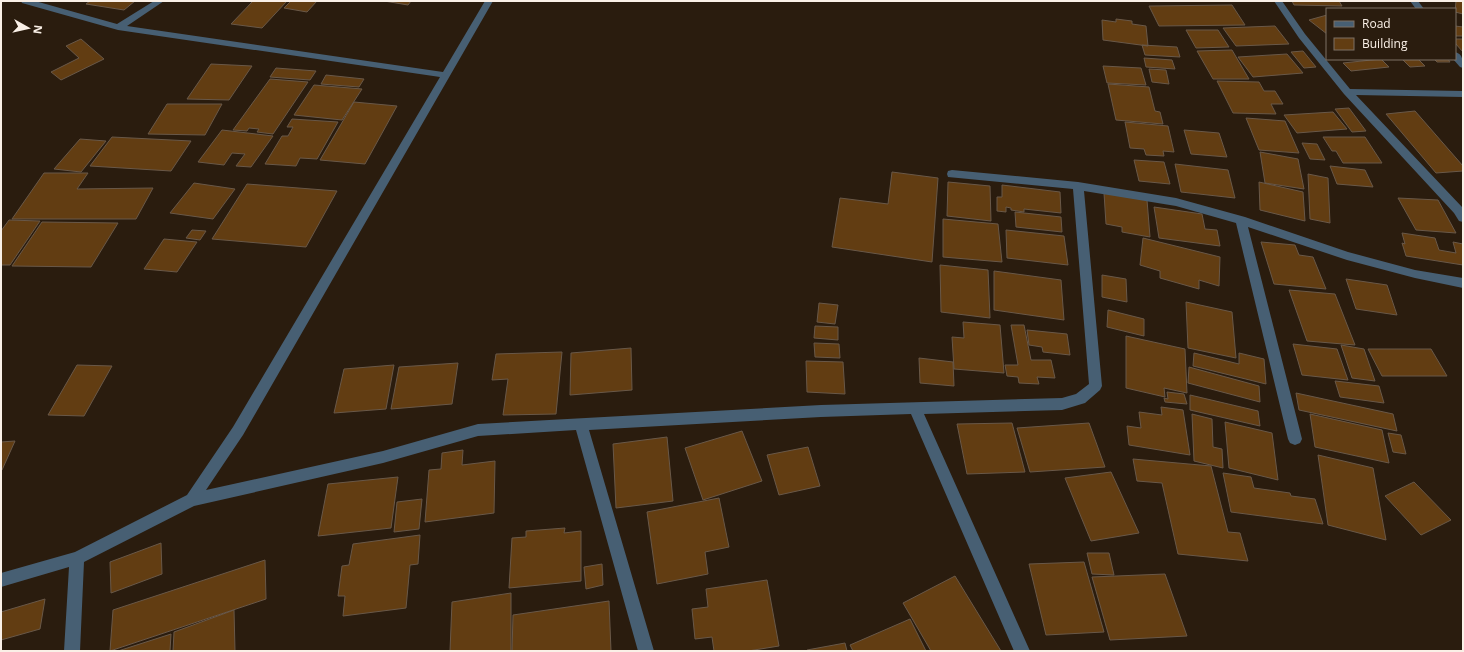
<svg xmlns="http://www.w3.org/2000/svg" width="1464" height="652" font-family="'Open Sans',sans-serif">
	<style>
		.building { fill: #623d12; stroke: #695848 }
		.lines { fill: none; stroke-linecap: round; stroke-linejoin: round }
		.street { fill: #475f73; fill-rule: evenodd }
	</style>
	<rect width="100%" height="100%" fill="#2a1c0e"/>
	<path class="building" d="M 90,1 L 135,1 L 124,10 L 86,4 Z
		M 253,1 L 287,1 L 262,28 L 231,24 Z
		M 291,1 L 317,1 L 307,12 L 284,8 Z
		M 384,1 L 411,1 L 408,5 Z
		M 1292,1 L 1339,1 L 1342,6 L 1294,5 Z
		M 1456,1 L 1463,1 L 1463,14 L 1455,12 Z
		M 1232,5 L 1245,25 L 1159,26 L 1149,6 Z
		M 1327,15 L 1327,34 L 1309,20 Z
		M 1116,19 L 1132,21 L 1132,24 L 1146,26 L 1148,46 L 1103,40 L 1102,20 L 1116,22 Z
		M 1275,26 L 1289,44 L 1236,46 L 1223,28 Z
		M 1455,26 L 1463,27 L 1463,36 L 1455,36 Z
		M 1186,30 L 1218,30 L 1229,47 L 1196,48 Z
		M 81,39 L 104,59 L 61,80 L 51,72 L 79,58 L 66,46 Z
		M 1455,39 L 1463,39 L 1463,52 L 1455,43 Z
		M 1142,45 L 1177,47 L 1180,57 L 1145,55 Z
		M 1232,50 L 1249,79 L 1213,79 L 1197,51 Z
		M 1303,51 L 1316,67 L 1304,68 L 1291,52 Z
		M 1287,54 L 1303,73 L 1253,77 L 1238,57 Z
		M 1144,58 L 1172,60 L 1175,69 L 1146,67 Z
		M 1381,59 L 1389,67 L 1351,71 L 1343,63 Z
		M 1402,59 L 1418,59 L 1425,66 L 1410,67 Z
		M 1434,59 L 1448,59 L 1450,62 L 1437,62 Z
		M 211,64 L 252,66 L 229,100 L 187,99 Z
		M 1103,66 L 1141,68 L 1146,85 L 1107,83 Z
		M 276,68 L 316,71 L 310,80 L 270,77 Z
		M 1149,69 L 1166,70 L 1169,84 L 1152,82 Z
		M 326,75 L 364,79 L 359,87 L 321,84 Z
		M 270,79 L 308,82 L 273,134 L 257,132 L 259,129 L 249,128 L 247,131 L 233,130 Z
		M 1217,81 L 1259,82 L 1264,91 L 1275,91 L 1283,104 L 1271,104 L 1276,114 L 1233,113 Z
		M 1108,84 L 1149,87 L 1155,111 L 1160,112 L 1163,124 L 1116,120 Z
		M 314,85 L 362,89 L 342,120 L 294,115 Z
		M 354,102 L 397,106 L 365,164 L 320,160 Z
		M 167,104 L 222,104 L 205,135 L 148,134 Z
		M 1349,108 L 1366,131 L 1352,132 L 1335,109 Z
		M 1415,111 L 1463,166 L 1463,171 L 1436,173 L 1386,114 Z
		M 1333,112 L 1347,129 L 1297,133 L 1284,115 Z
		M 1246,118 L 1285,121 L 1299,153 L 1259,150 Z
		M 292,119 L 338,122 L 317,159 L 300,158 L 296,166 L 265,164 L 282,136 L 288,136 L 293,127 L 287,127 Z
		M 1125,122 L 1168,126 L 1174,152 L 1163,151 L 1164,156 L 1146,155 L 1144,149 L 1130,148 Z
		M 222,130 L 273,136 L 251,167 L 236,166 L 245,154 L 232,153 L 224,165 L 198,162 Z
		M 1184,130 L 1219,133 L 1227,157 L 1191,154 Z
		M 112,137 L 191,141 L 171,171 L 90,166 Z
		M 1323,137 L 1365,137 L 1382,163 L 1343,163 L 1336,151 L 1332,151 Z
		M 80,139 L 106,141 L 81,172 L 54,169 Z
		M 1302,143 L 1317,144 L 1325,160 L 1310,159 Z
		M 1260,152 L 1298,159 L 1304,189 L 1265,183 Z
		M 1134,160 L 1164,162 L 1170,184 L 1139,181 Z
		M 1175,164 L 1228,170 L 1235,198 L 1181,192 Z
		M 1330,166 L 1365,170 L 1373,187 L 1337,184 Z
		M 892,172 L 938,178 L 932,262 L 832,247 L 840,198 L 888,204 Z
		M 44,173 L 88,173 L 77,189 L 153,188 L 136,219 L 12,219 Z
		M 1308,174 L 1328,178 L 1330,223 L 1310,219 Z
		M 948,182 L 990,186 L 991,221 L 947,216 Z
		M 1259,182 L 1303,192 L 1305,221 L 1260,210 Z
		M 194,183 L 235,189 L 213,219 L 170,213 Z
		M 247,184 L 337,191 L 306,247 L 212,239 Z
		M 1002,185 L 1060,192 L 1061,213 L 1024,209 L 1024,212 L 1011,210 L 1011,208 L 1006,207 L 1006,212 L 997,211 L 997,197 L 1002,197 Z
		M 1104,193 L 1147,200 L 1150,237 L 1122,232 L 1122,227 L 1106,224 Z
		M 1398,198 L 1438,200 L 1456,233 L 1416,230 Z
		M 1154,207 L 1202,214 L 1205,229 L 1217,230 L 1220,246 L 1159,238 Z
		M 1015,212 L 1061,217 L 1062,232 L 1016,227 Z
		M 943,219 L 998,224 L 1002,262 L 943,257 Z
		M 9,220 L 40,221 L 10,265 L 1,265 L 1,231 Z
		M 42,222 L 118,223 L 91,267 L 12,266 Z
		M 192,230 L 206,231 L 200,240 L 186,238 Z
		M 1006,230 L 1064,236 L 1068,265 L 1007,258 Z
		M 1402,233 L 1435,238 L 1439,250 L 1456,253 L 1453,242 L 1463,244 L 1463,265 L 1406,256 L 1402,243 L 1405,244 Z
		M 1143,238 L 1220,257 L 1219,286 L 1199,280 L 1199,289 L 1160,278 L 1160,271 L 1140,265 Z
		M 164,239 L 197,242 L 177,272 L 144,269 Z
		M 1261,242 L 1295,245 L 1299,255 L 1313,257 L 1326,289 L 1274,284 Z
		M 940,265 L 988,270 L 990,318 L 941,312 Z
		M 994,271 L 1061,280 L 1064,320 L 994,310 Z
		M 1102,275 L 1126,279 L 1127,302 L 1102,297 Z
		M 1346,279 L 1387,285 L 1397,315 L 1356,309 Z
		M 1289,290 L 1335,294 L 1355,345 L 1307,341 Z
		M 1186,302 L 1232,312 L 1236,358 L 1188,348 Z
		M 819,303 L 838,305 L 835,324 L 817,322 Z
		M 1108,310 L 1144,319 L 1144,336 L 1107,327 Z
		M 963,322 L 1000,325 L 1004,373 L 954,369 L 952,337 L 964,338 Z
		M 1011,325 L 1024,325 L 1031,360 L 1051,360 L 1055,378 L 1037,377 L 1039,384 L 1019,383 L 1018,377 L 1007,376 L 1005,365 L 1018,365 Z
		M 815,326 L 838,327 L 838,340 L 814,338 Z
		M 1027,330 L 1067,334 L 1070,355 L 1043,352 L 1042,347 L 1029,345 Z
		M 1126,336 L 1185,349 L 1187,393 L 1164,388 L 1165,397 L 1126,388 Z
		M 814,343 L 839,344 L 840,358 L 815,357 Z
		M 1293,344 L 1337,349 L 1348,380 L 1302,375 Z
		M 1341,345 L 1364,349 L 1375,381 L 1352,378 Z
		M 631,348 L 632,390 L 570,395 L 571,353 Z
		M 1368,349 L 1431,349 L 1447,376 L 1382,376 Z
		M 562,352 L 556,414 L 503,415 L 508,379 L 492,380 L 496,354 Z
		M 1194,353 L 1239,364 L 1239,353 L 1264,359 L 1266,384 L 1193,366 Z
		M 919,358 L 953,362 L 954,386 L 920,383 Z
		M 806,361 L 843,362 L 845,394 L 807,392 Z
		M 458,363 L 452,404 L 391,409 L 399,367 Z
		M 77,365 L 112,366 L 84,416 L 48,415 Z
		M 394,365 L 386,409 L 334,413 L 344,369 Z
		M 1189,367 L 1259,386 L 1260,402 L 1188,383 Z
		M 1335,381 L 1379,386 L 1384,403 L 1340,397 Z
		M 1167,392 L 1184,394 L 1187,404 L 1165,402 L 1164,398 L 1168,399 Z
		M 1296,393 L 1393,414 L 1397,431 L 1299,410 Z
		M 1190,395 L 1258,411 L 1260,426 L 1190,410 Z
		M 1161,407 L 1183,410 L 1190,455 L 1129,445 L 1127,426 L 1141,428 L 1139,412 L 1162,415 Z
		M 1192,414 L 1212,419 L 1213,447 L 1222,449 L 1223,468 L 1194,461 Z
		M 1310,414 L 1382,430 L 1389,463 L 1315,447 Z
		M 1225,422 L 1272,433 L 1278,480 L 1229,468 Z
		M 1012,423 L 1025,472 L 967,474 L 957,424 Z
		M 1089,423 L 1105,467 L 1030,472 L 1017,428 Z
		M 742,431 L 762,481 L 703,500 L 685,448 Z
		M 1388,433 L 1401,435 L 1406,454 L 1393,452 Z
		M 667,437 L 673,501 L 616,508 L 613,444 Z
		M 15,441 L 2,470 L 1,470 L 1,442 Z
		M 808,447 L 820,486 L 779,495 L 767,455 Z
		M 463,450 L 462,465 L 495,461 L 494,513 L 425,522 L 429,470 L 441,469 L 442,453 Z
		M 1318,455 L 1373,468 L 1386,540 L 1328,525 Z
		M 1133,459 L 1211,466 L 1228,532 L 1240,533 L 1248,561 L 1178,554 L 1162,483 L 1137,481 Z
		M 1111,472 L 1139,533 L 1091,541 L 1065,478 Z
		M 1223,473 L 1251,477 L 1254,488 L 1290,493 L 1291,496 L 1315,499 L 1323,524 L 1231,512 Z
		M 398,477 L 391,528 L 318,536 L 328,484 Z
		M 1414,482 L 1451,520 L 1421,535 L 1385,496 Z
		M 719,498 L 729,547 L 705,552 L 708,574 L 657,584 L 647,512 Z
		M 422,499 L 419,529 L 394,532 L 397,502 Z
		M 565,528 L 564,533 L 581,531 L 581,581 L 509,588 L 512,538 L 526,537 L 526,531 Z
		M 420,535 L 418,564 L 410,565 L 406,608 L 343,616 L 345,596 L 338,596 L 342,566 L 349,565 L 353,544 Z
		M 161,543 L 162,574 L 111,593 L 110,562 Z
		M 1087,553 L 1109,553 L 1114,575 L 1092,574 Z
		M 265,560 L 266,599 L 110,651 L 113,610 Z
		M 1084,562 L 1104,632 L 1046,635 L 1029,564 Z
		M 602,564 L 603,585 L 586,589 L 584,567 Z
		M 1165,574 L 1187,636 L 1110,640 L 1092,577 Z
		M 955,576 L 1001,651 L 931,651 L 903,603 Z
		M 767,580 L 779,646 L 748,651 L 714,651 L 712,637 L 695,639 L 692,609 L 708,607 L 706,589 Z
		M 511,593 L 511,651 L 450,651 L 452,602 Z
		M 45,599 L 40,629 L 1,640 L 1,612 Z
		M 609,601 L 611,651 L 512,651 L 513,615 Z
		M 234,610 L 235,651 L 173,651 L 174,632 Z
		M 910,619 L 926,651 L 853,651 L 850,645 Z
		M 171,634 L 170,651 L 118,651 Z
		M 845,643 L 847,651 L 808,651 L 807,650 Z"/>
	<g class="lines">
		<path class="street" d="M 21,1 L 35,1 L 117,24 L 154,1 L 164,1 L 127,26 L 443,72 L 485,1 L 493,1 L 243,435 L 206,490 L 383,451 L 478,424 L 821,405 L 1062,398 L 1076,394 L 1089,384 L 1073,189 L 948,177 L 947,174 L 948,171 L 952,170 L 1078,182 L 1176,198 L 1245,217 L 1348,252 L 1415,270 L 1463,278 L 1463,288 L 1415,278 L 1347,260 L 1248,227 L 1302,439 L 1300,443 L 1295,445 L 1290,443 L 1288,439 L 1236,223 L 1176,206 L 1084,191 L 1102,386 L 1100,390 L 1085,403 L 1062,410 L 924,414 L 1030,651 L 1014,651 L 911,414 L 821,417 L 589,430 L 654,651 L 638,651 L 576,430 L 478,436 L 383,463 L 194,506 L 84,562 L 80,651 L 64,651 L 69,567 L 1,587 L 1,573 L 75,552 L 187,495 L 233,427 L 440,77 L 118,30 L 22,3 Z
			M 1274,1 L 1282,1 L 1305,34 L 1350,89 L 1463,91 L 1463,97 L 1356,95 L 1462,207 L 1463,222 L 1459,221 L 1454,213 L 1344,94 L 1299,38 Z
			M 1410,1 L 1418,1 L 1424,9 L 1416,9 Z
			M 1455,52 C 1463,54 1463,61 1463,68 L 1460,67 L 1453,59 L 1455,59 Z"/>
	</g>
	<rect width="1464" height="652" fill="none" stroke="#faf0e7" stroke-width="4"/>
	<rect x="1326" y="8" width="130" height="52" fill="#2a1c0e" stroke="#7d7165"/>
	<rect x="1334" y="21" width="20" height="6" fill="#475f73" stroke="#7d7165"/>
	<text x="1362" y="28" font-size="12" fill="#faf0e7">Road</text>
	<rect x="1334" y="38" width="20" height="12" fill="#623d12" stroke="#7d7165"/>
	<text x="1362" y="48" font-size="12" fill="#faf0e7">Building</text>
	<g transform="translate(28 28) rotate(98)" stroke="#2a1c0e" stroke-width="3" paint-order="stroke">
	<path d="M0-3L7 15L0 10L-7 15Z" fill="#faf0e7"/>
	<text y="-6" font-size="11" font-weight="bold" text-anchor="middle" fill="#faf0e7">N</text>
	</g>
</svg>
